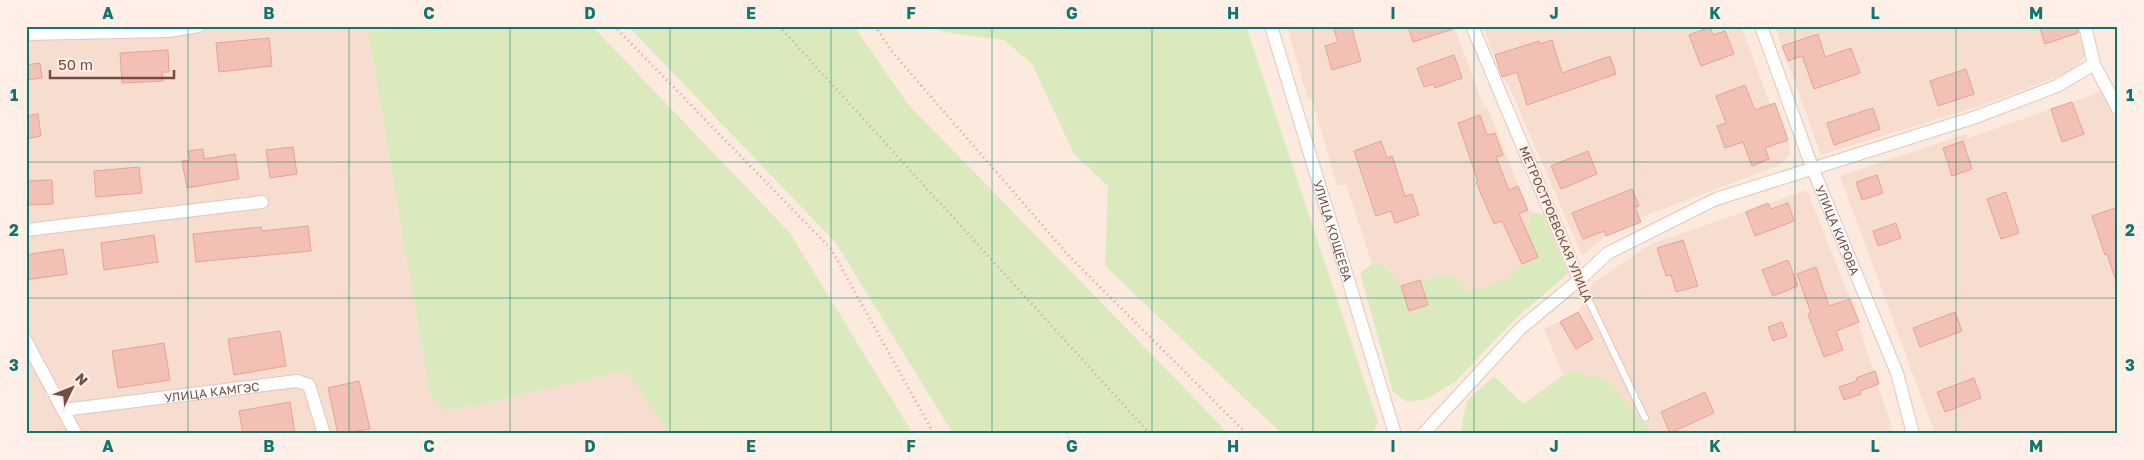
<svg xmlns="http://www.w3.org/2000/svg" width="2144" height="460" font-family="'Golos Text',sans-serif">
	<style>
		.residential { fill: #f7ddd0 }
		.green { fill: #daeabd }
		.building { fill: #f3c0b5; stroke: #e7a295 }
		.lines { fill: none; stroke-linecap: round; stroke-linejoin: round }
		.lane-casing { stroke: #e3c6be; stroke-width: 8 }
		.street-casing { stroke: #e3c6be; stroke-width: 14 }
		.path { stroke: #d8a399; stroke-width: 3; stroke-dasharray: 1 4; stroke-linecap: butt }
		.lane { stroke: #fff; stroke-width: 6 }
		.street { stroke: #fff; stroke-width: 12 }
		.grid { fill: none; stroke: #0f766e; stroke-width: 1; stroke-opacity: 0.55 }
		.labels { text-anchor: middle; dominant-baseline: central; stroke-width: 4; stroke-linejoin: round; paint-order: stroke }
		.street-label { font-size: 12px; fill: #744c46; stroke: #ffefe6 }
		.neatline { fill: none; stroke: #0f766e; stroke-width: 2 }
		.grid-label { font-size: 16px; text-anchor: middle; font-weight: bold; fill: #0f766e }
	</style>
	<rect width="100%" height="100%" fill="#fdeadf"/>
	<path class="residential" d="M 26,26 L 391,26 L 391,32 L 368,33 L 429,390 L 443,411 L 477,405 L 627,371 L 670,434 L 26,434 Z
		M 1287,26 L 1454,26 L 1484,107 L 1487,107 L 1528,210 L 1533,212 L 1527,221 L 1538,257 L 1522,264 L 1509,277 L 1489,286 L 1409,311 L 1401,286 L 1385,265 L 1372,264 L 1346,184 L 1337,186 L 1312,99 L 1308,99 Z
		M 1483,26 L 1741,26 L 1770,104 L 1775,103 L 1788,140 L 1790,154 L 1778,166 L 1639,218 L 1606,236 L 1582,256 L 1509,86 L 1502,77 Z
		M 1775,26 L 2076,26 L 2086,55 L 2070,72 L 1980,106 L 1821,155 Z
		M 2103,91 L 2118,126 L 2118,434 L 1935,434 L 1840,176 L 1966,134 L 1968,138 Z
		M 1807,190 L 1850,299 L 1894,434 L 1654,434 L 1606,379 L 1571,370 L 1563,375 L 1544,329 L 1578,312 L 1593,283 L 1651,244 Z"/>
	<path class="green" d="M 391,26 L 592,26 L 790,233 L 913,434 L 670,434 L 626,371 L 477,405 L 443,411 L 429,390 L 368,32 L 391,32 Z
		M 628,26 L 854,26 L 907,103 L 1229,434 L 953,434 L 836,243 Z
		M 925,26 L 1246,26 L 1378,422 L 1372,434 L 1282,434 L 1105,266 L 1108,186 L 1074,154 L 1032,64 L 1004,40 L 944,32 Z
		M 1533,212 L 1543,214 L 1568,274 L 1518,316 L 1456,381 L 1427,399 L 1407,402 L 1393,392 L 1360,273 L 1372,264 L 1384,265 L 1401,286 L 1409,311 L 1428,305 L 1420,280 L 1443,276 L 1458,277 L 1467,292 L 1489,286 L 1509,277 L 1522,264 L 1537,257 C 1530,239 1521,230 1533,212 Z
		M 1571,370 L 1606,379 L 1654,434 L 1460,434 L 1467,401 L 1494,376 L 1523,404 Z"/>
	<path class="building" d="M 1333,26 L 1351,26 L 1361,61 L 1332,70 L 1325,46 L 1338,42 Z
		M 1408,26 L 1452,26 L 1453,29 L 1413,42 Z
		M 2039,26 L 2077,26 L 2078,33 L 2045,44 Z
		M 1710,27 L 1713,35 L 1725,31 L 1734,54 L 1701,66 L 1689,35 Z
		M 1818,34 L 1825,57 L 1851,48 L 1860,73 L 1814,89 L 1802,56 L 1788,61 L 1782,46 Z
		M 269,38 L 272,66 L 219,72 L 216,43 Z
		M 1552,40 L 1562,73 L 1610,56 L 1616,74 L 1527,105 L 1517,72 L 1502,77 L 1495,55 L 1539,41 L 1539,44 Z
		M 168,50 L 169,72 L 162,72 L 163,81 L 122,83 L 120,53 Z
		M 1454,55 L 1462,78 L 1435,88 L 1434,84 L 1424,87 L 1417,68 Z
		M 40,63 L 42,78 L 26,80 L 26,65 Z
		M 1966,69 L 1974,94 L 1938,106 L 1930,81 Z
		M 1745,85 L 1755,110 L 1775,103 L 1788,140 L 1765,148 L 1769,159 L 1752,166 L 1743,142 L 1725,148 L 1717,126 L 1726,123 L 1716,96 Z
		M 2072,102 L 2084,134 L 2062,142 L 2051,109 Z
		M 1873,108 L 1880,129 L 1834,145 L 1827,123 Z
		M 38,114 L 41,136 L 26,139 L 26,116 Z
		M 1480,115 L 1487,135 L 1495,133 L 1503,155 L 1496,157 L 1509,190 L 1518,186 L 1528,210 L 1519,214 L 1538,257 L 1522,264 L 1502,221 L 1494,224 L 1476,182 L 1478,181 L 1458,123 Z
		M 1381,141 L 1387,158 L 1392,156 L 1405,196 L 1412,194 L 1419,215 L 1395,223 L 1391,211 L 1376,216 L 1354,151 Z
		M 1963,141 L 1972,169 L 1952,176 L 1943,148 Z
		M 293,147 L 297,174 L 270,178 L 266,150 Z
		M 203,149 L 204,159 L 235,154 L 239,179 L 187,188 L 182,161 L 190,160 L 188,151 Z
		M 1588,151 L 1597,174 L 1561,189 L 1551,166 Z
		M 139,167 L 142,193 L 96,197 L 94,171 Z
		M 1877,175 L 1883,193 L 1862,200 L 1856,182 Z
		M 52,180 L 53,204 L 26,205 L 26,181 Z
		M 1632,189 L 1639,206 L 1635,207 L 1641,222 L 1606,236 L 1604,231 L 1583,239 L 1572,213 Z
		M 2006,192 L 2019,233 L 2001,239 L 1987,199 Z
		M 1768,203 L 1771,209 L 1788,203 L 1794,221 L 1755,236 L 1746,212 Z
		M 2115,208 L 2118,218 L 2118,278 L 2115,278 L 2107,254 L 2105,255 L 2092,216 Z
		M 1896,223 L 1901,238 L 1878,246 L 1873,231 Z
		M 308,226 L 311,251 L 196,262 L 193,234 L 261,227 L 262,231 Z
		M 154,235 L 158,262 L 104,270 L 101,243 Z
		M 1683,240 L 1698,286 L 1676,292 L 1671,275 L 1666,276 L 1657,248 Z
		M 63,249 L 67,274 L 26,280 L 26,255 Z
		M 1788,260 L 1798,286 L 1773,296 L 1762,270 Z
		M 1816,267 L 1829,306 L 1850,299 L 1859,322 L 1836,331 L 1843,350 L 1824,357 L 1808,314 L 1811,313 L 1797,274 Z
		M 1420,280 L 1428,305 L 1409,311 L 1401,286 Z
		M 1578,312 L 1593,339 L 1576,349 L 1560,322 Z
		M 1955,312 L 1962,331 L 1920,347 L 1913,328 Z
		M 1782,322 L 1787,336 L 1773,341 L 1768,327 Z
		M 280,331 L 286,366 L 234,375 L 228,339 Z
		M 164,343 L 170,380 L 118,388 L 112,351 Z
		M 1875,371 L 1879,384 L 1860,391 L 1861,394 L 1844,400 L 1839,387 L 1857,381 L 1856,378 Z
		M 1974,378 L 1981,398 L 1945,412 L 1937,392 Z
		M 359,381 L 370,429 L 338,434 L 328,388 Z
		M 1705,392 L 1714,413 L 1670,433 L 1661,412 Z
		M 290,402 L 295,434 L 243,434 L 239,411 Z"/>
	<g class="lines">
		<defs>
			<path id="lane" d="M 1579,280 L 1645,418"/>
			<g id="street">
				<path id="s1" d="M 1271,26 L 1395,434"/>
				<path d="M 1472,26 L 1579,280"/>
				<path id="s2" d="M 1761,26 L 1812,167 L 1897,373 L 1913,434"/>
				<path d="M 2085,26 L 2094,64 L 2118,109"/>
				<path d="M 26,34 L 169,31 L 199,26"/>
				<path d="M 26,230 L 262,202"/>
				<path d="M 26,341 L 76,434"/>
				<path id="s3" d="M 63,410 L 297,381 L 309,385 L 324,434"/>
				<path d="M 1423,434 L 1521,328 L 1579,280 L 1608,253 L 1716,199 L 1976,117 L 2057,86 L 2094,64"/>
			</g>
		</defs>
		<use href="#lane" class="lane-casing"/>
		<use href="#street" class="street-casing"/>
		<path class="path" d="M 614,26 L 831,249 L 934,434
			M 779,26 L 1150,434
			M 875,26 L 893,53 L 1070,257 L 1247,434"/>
		<use href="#lane" class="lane"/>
		<use href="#street" class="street"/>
	</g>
	<path class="grid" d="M 188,26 L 188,434M 349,26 L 349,434M 510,26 L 510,434M 670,26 L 670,434M 831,26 L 831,434M 992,26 L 992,434M 1152,26 L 1152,434M 1313,26 L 1313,434M 1474,26 L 1474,434M 1634,26 L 1634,434M 1795,26 L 1795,434M 1956,26 L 1956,434M 26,162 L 2118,162M 26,298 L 2118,298"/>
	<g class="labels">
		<g class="street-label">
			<text transform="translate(1556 224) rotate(67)">МЕТРОСТРОЕВСКАЯ УЛИЦА</text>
			<text stroke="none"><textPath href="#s1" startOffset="214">УЛИЦА КОЩЕЕВА</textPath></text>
			<text stroke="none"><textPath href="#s2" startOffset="218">УЛИЦА КИРОВА</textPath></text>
			<text stroke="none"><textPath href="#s3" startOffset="150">УЛИЦА КАМГЭС</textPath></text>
		</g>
	</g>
	<rect width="2144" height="460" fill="none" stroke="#ffefe6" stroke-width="55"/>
	<g transform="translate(72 388) rotate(47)" stroke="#ffefe6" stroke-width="4" paint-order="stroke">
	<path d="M0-4L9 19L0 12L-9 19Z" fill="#744c46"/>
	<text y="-8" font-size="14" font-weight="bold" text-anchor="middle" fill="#744c46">N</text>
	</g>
	<path d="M50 70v8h124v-8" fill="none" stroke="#744c46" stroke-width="2.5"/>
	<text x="58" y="70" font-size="15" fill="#744c46" stroke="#ffefe6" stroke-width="4" paint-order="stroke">50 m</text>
	<rect x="28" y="28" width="2088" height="404" class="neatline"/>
	<g class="grid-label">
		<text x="108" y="19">A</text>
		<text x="269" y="19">B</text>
		<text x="429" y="19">C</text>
		<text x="590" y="19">D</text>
		<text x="751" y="19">E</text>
		<text x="911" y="19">F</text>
		<text x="1072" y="19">G</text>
		<text x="1233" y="19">H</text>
		<text x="1393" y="19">I</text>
		<text x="1554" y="19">J</text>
		<text x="1715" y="19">K</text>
		<text x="1875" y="19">L</text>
		<text x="2036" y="19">M</text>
		<text x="14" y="101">1</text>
		<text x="2130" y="101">1</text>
		<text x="14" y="236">2</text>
		<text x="2130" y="236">2</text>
		<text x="14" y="371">3</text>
		<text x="2130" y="371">3</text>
		<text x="108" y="452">A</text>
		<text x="269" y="452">B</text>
		<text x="429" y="452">C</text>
		<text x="590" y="452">D</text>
		<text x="751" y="452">E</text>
		<text x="911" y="452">F</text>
		<text x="1072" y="452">G</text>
		<text x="1233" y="452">H</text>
		<text x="1393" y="452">I</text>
		<text x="1554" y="452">J</text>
		<text x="1715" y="452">K</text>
		<text x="1875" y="452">L</text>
		<text x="2036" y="452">M</text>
	</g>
</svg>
